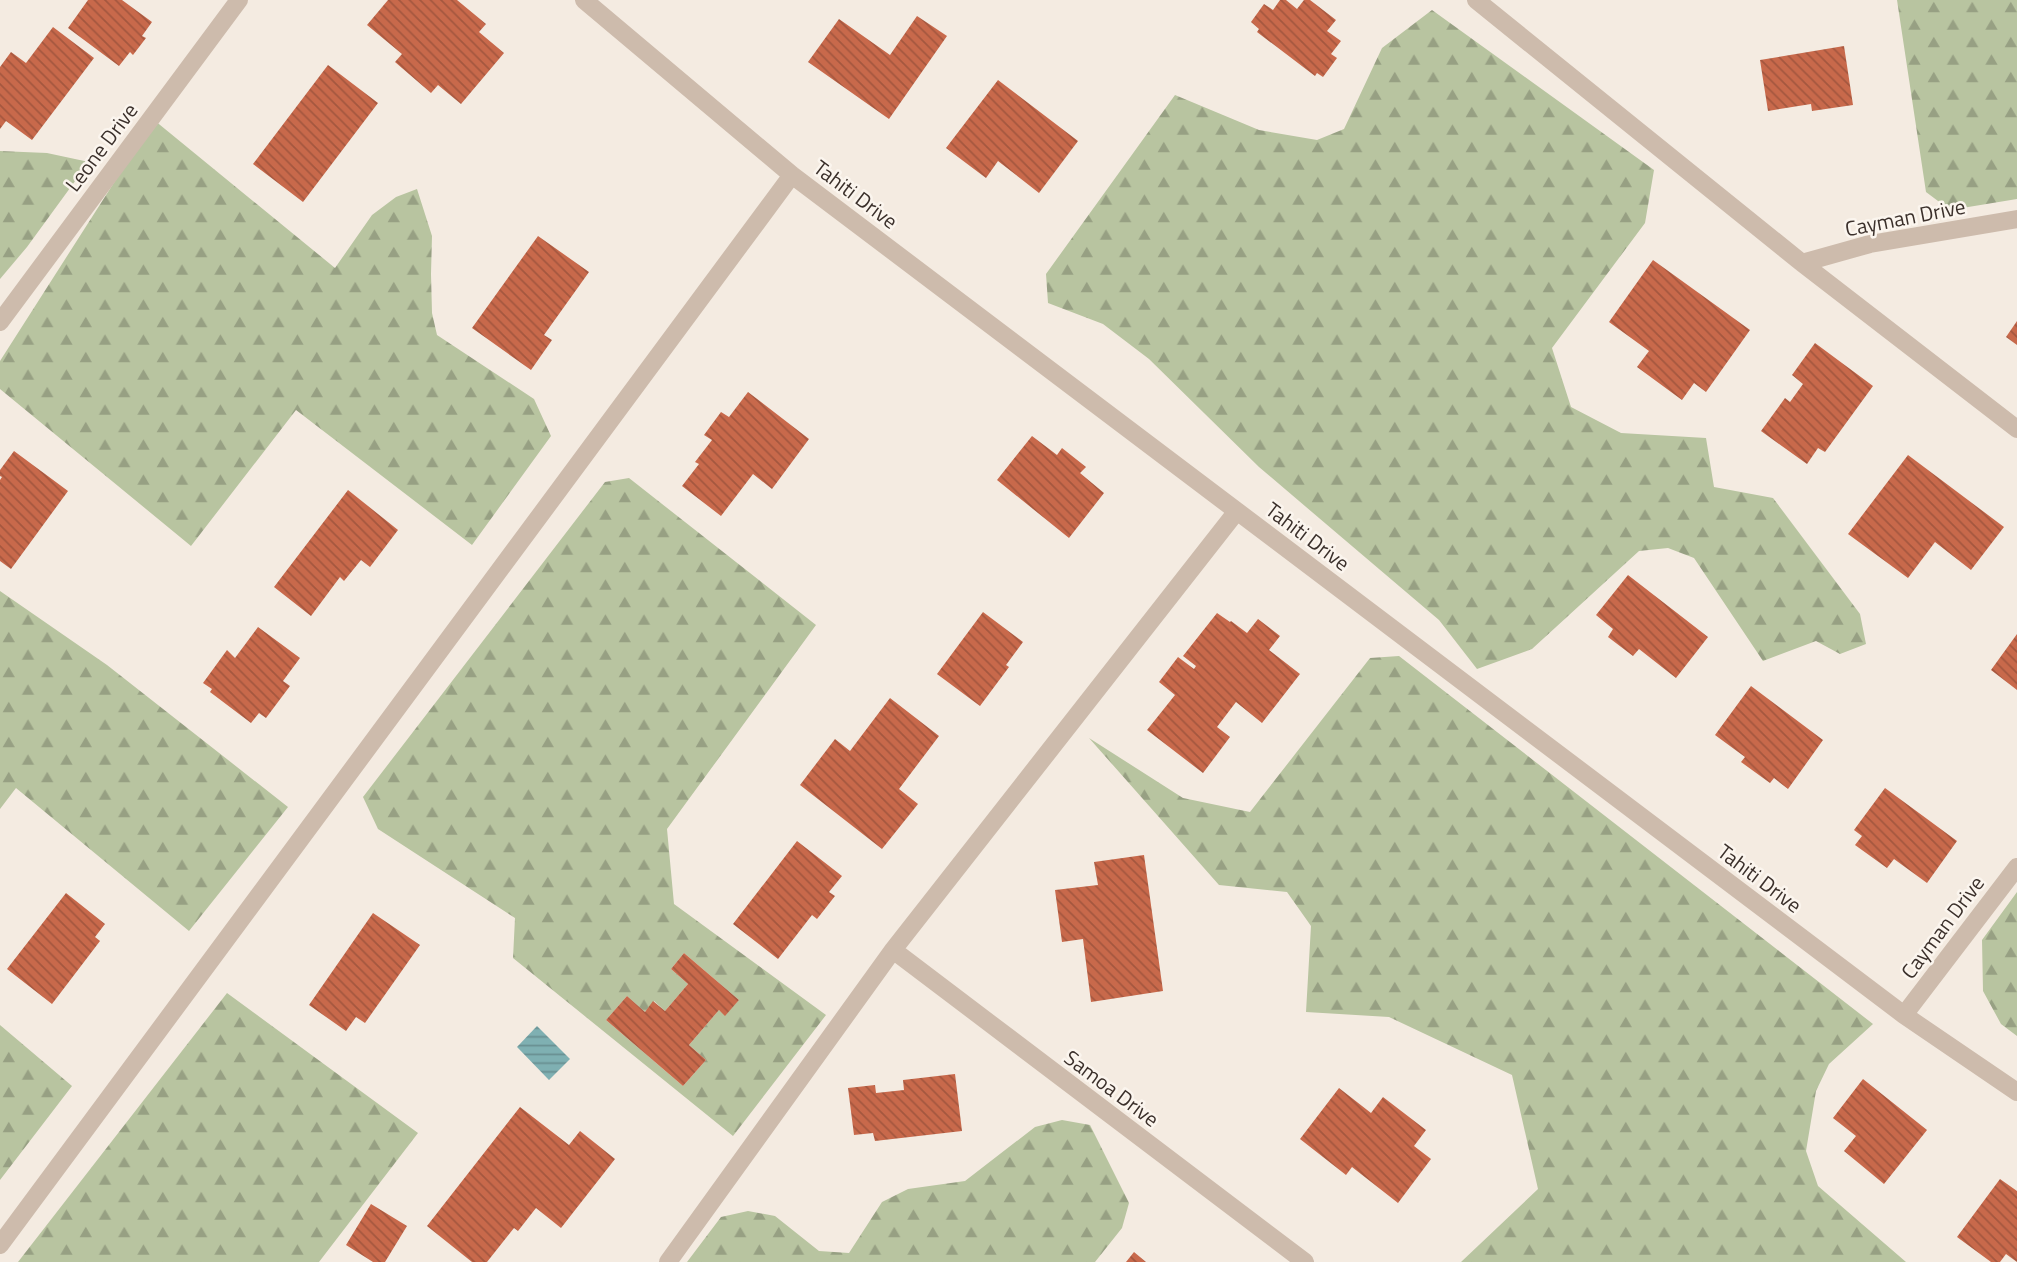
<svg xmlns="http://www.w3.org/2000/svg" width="2017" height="1262" font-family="'Titillium Web',sans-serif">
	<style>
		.forest { fill: url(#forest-firs); fill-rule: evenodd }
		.water { fill: url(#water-rules) }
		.building { fill: url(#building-back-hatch) }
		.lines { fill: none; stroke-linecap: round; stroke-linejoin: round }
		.street { stroke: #cdbbac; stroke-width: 18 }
		.labels { text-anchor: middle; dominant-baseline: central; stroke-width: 5; stroke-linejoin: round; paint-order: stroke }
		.street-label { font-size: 21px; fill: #3b302b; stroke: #fbf5ee }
	</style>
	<defs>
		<pattern id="forest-firs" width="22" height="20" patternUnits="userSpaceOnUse" patternTransform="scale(1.75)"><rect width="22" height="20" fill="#b8c4a0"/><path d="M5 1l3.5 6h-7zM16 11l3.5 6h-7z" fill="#97a083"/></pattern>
		<pattern id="water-rules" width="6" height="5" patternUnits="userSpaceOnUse" patternTransform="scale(1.75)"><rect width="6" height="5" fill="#7fb0b2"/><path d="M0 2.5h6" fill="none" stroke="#699091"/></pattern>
		<pattern id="building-back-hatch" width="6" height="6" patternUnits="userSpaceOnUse" patternTransform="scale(1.75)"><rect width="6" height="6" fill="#c8694b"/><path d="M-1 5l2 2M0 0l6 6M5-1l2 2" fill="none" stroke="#a4573f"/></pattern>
	</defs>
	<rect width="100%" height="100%" fill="#f4ebe1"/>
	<path class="forest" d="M 1897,0 L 2017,0 L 2017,199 L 1950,210 L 1926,192 Z
		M 1432,10 L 1654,170 L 1645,223 L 1552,348 L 1571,407 L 1621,433 L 1706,438 L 1714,487 L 1773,498 L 1860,614 L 1866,644 L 1840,654 L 1816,641 L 1763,661 L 1694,558 L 1668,548 L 1639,551 L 1532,649 L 1477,669 L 1439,620 L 1259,467 L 1149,359 L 1103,324 L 1048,303 L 1046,274 L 1175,95 L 1259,130 L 1317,140 L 1344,129 L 1382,48 Z
		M 154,120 L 335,268 L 372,215 L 396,197 L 417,189 L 432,236 L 431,274 L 432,313 L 437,335 L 534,399 L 551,436 L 472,545 L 296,410 L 191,546 L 0,389 L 0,361 Z
		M 0,151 L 47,153 L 89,162 L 27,247 L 0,279 Z
		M 629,478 L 816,625 L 667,829 L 674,904 L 826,1015 L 733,1136 L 513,958 L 515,918 L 378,829 L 363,797 L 605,482 ZM 684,953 L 739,1000 L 725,1015 L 719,1010 L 689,1045 L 706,1060 L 683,1086 L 606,1020 L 627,996 L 645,1012 L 654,1001 L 665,1011 L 688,984 L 671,969 Z
		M 0,591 L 107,665 L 288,807 L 189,931 L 16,788 L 0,809 Z
		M 1399,656 L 1873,1024 L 1829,1064 L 1816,1091 L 1806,1151 L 1818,1186 L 1906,1262 L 1461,1262 L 1538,1189 L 1512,1075 L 1389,1017 L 1306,1012 L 1311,926 L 1287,892 L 1219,885 L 1089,738 L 1183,798 L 1250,812 L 1370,658 Z
		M 2017,892 L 2017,1036 L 2001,1024 L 1983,991 L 1982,940 Z
		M 227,993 L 418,1133 L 319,1262 L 18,1262 Z
		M 0,1025 L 72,1086 L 0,1180 Z
		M 1062,1120 L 1090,1125 L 1129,1203 L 1122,1228 L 1095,1262 L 687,1262 L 721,1217 L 748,1211 L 775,1216 L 819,1251 L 849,1253 L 882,1202 L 908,1189 L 965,1181 L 1035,1127 Z"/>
	<path class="water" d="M 537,1026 L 570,1059 L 549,1080 L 517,1047 Z"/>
	<path class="building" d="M 88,0 L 122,0 L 152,22 L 142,36 L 146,38 L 133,55 L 130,52 L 119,66 L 68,28 Z
		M 388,0 L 457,0 L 486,24 L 479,32 L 504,53 L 461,104 L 438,85 L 431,93 L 395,62 L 402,54 L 367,25 Z
		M 1280,0 L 1286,0 L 1297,9 L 1304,0 L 1310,0 L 1336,20 L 1327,31 L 1341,41 L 1331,54 L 1337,58 L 1323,77 L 1317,73 L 1315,76 L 1257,32 L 1259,29 L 1251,22 L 1264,4 L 1273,10 Z
		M 917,16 L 947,36 L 889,119 L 808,62 L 839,19 L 890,55 Z
		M 53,27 L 94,58 L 32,140 L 6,121 L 0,129 L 0,67 L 11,52 L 26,63 Z
		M 1844,46 L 1853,105 L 1812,111 L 1811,104 L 1768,111 L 1760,60 Z
		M 328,65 L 378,103 L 303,202 L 253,164 Z
		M 998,80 L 1078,141 L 1039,193 L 998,161 L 986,178 L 946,148 Z
		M 538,236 L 589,272 L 544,335 L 552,340 L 531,370 L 472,328 Z
		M 1653,260 L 1750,330 L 1706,392 L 1694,383 L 1682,400 L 1637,367 L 1649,351 L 1609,322 Z
		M 2017,321 L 2017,345 L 2006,337 Z
		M 1815,343 L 1873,386 L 1825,452 L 1818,448 L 1807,464 L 1761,431 L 1785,398 L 1790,402 L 1803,384 L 1792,375 Z
		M 748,392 L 809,439 L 772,489 L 753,474 L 721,516 L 682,486 L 699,464 L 695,462 L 712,440 L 704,435 L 721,412 L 729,417 Z
		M 1032,436 L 1057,455 L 1062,448 L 1086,467 L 1080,473 L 1104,493 L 1069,538 L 997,480 Z
		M 14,451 L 68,491 L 11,569 L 0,561 L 0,480 L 2,477 L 0,476 L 0,470 Z
		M 1908,455 L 2004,527 L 1971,570 L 1935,542 L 1908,578 L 1848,534 Z
		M 348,490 L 398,530 L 370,567 L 361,560 L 344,581 L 340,577 L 311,616 L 274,587 Z
		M 1628,575 L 1708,637 L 1676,678 L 1639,649 L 1633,656 L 1608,637 L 1613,629 L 1596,615 Z
		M 983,612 L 1023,642 L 1006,665 L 1009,667 L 980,706 L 937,674 Z
		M 1217,613 L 1230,622 L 1231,621 L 1247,633 L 1258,619 L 1280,636 L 1269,650 L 1300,674 L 1262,723 L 1236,702 L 1217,727 L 1230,737 L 1203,773 L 1147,730 L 1175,695 L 1159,682 L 1178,657 L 1194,669 L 1196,666 L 1183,656 Z
		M 258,627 L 300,658 L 283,681 L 290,686 L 266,718 L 259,713 L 251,723 L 210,692 L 212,689 L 203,683 L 227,650 L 235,658 Z
		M 2017,634 L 2017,690 L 1991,670 Z
		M 1751,686 L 1823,740 L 1788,789 L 1774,778 L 1770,783 L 1741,762 L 1745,757 L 1715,735 Z
		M 890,698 L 939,736 L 899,789 L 918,804 L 882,849 L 800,785 L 835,739 L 850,751 Z
		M 1885,788 L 1957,841 L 1927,883 L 1894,859 L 1887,868 L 1855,845 L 1862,836 L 1854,830 Z
		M 797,841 L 842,876 L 829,892 L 835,896 L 817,919 L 812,915 L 778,959 L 733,924 Z
		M 1144,855 L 1163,991 L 1091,1002 L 1083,939 L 1062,942 L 1055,890 L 1098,885 L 1094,862 Z
		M 66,893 L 105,924 L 95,937 L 100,941 L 52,1004 L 7,969 Z
		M 373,913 L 420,945 L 365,1023 L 356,1017 L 346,1031 L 309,1005 Z
		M 684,953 L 739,1000 L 725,1016 L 719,1010 L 689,1045 L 706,1060 L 683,1086 L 606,1020 L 627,996 L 645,1012 L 653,1001 L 665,1011 L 688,984 L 671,969 Z
		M 955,1074 L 962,1131 L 875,1141 L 873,1133 L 854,1135 L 848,1088 L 875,1085 L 876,1093 L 904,1090 L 903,1080 Z
		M 1863,1079 L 1927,1130 L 1884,1184 L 1844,1151 L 1856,1136 L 1833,1118 Z
		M 1339,1088 L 1371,1113 L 1383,1097 L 1426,1130 L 1414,1146 L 1431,1159 L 1398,1203 L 1352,1167 L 1346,1175 L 1300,1139 Z
		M 520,1107 L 569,1145 L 580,1131 L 615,1159 L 561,1228 L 536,1208 L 518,1231 L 514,1228 L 487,1262 L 472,1262 L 427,1226 Z
		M 2000,1179 L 2017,1191 L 2017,1262 L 2006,1254 L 2000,1262 L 1991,1262 L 1957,1237 Z
		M 371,1204 L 407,1226 L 385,1262 L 373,1262 L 346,1245 Z
		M 1134,1252 L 1146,1262 L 1126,1262 Z"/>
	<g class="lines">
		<path class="street" d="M 584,0 L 792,175 L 1904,1015 L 2017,1092
			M 1476,0 L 1802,263 L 2017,429
			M 1802,263 L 1870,244 L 2017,219
			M 0,322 L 239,0
			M 893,950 L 1305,1262
			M 1904,1015 L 2017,867
			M 0,1245 L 792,175
			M 668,1262 L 893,950 L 1237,511"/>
	</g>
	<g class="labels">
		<g class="street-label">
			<text transform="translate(101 147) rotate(-53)">Leone Drive</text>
			<text transform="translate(856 194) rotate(37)">Tahiti Drive</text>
			<text transform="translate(1905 217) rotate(-11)">Cayman Drive</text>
			<text transform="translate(1308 536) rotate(37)">Tahiti Drive</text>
			<text transform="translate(1760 878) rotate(37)">Tahiti Drive</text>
			<text transform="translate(1942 927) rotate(-53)">Cayman Drive</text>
			<text transform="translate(1112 1088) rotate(37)">Samoa Drive</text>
		</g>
	</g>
</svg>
